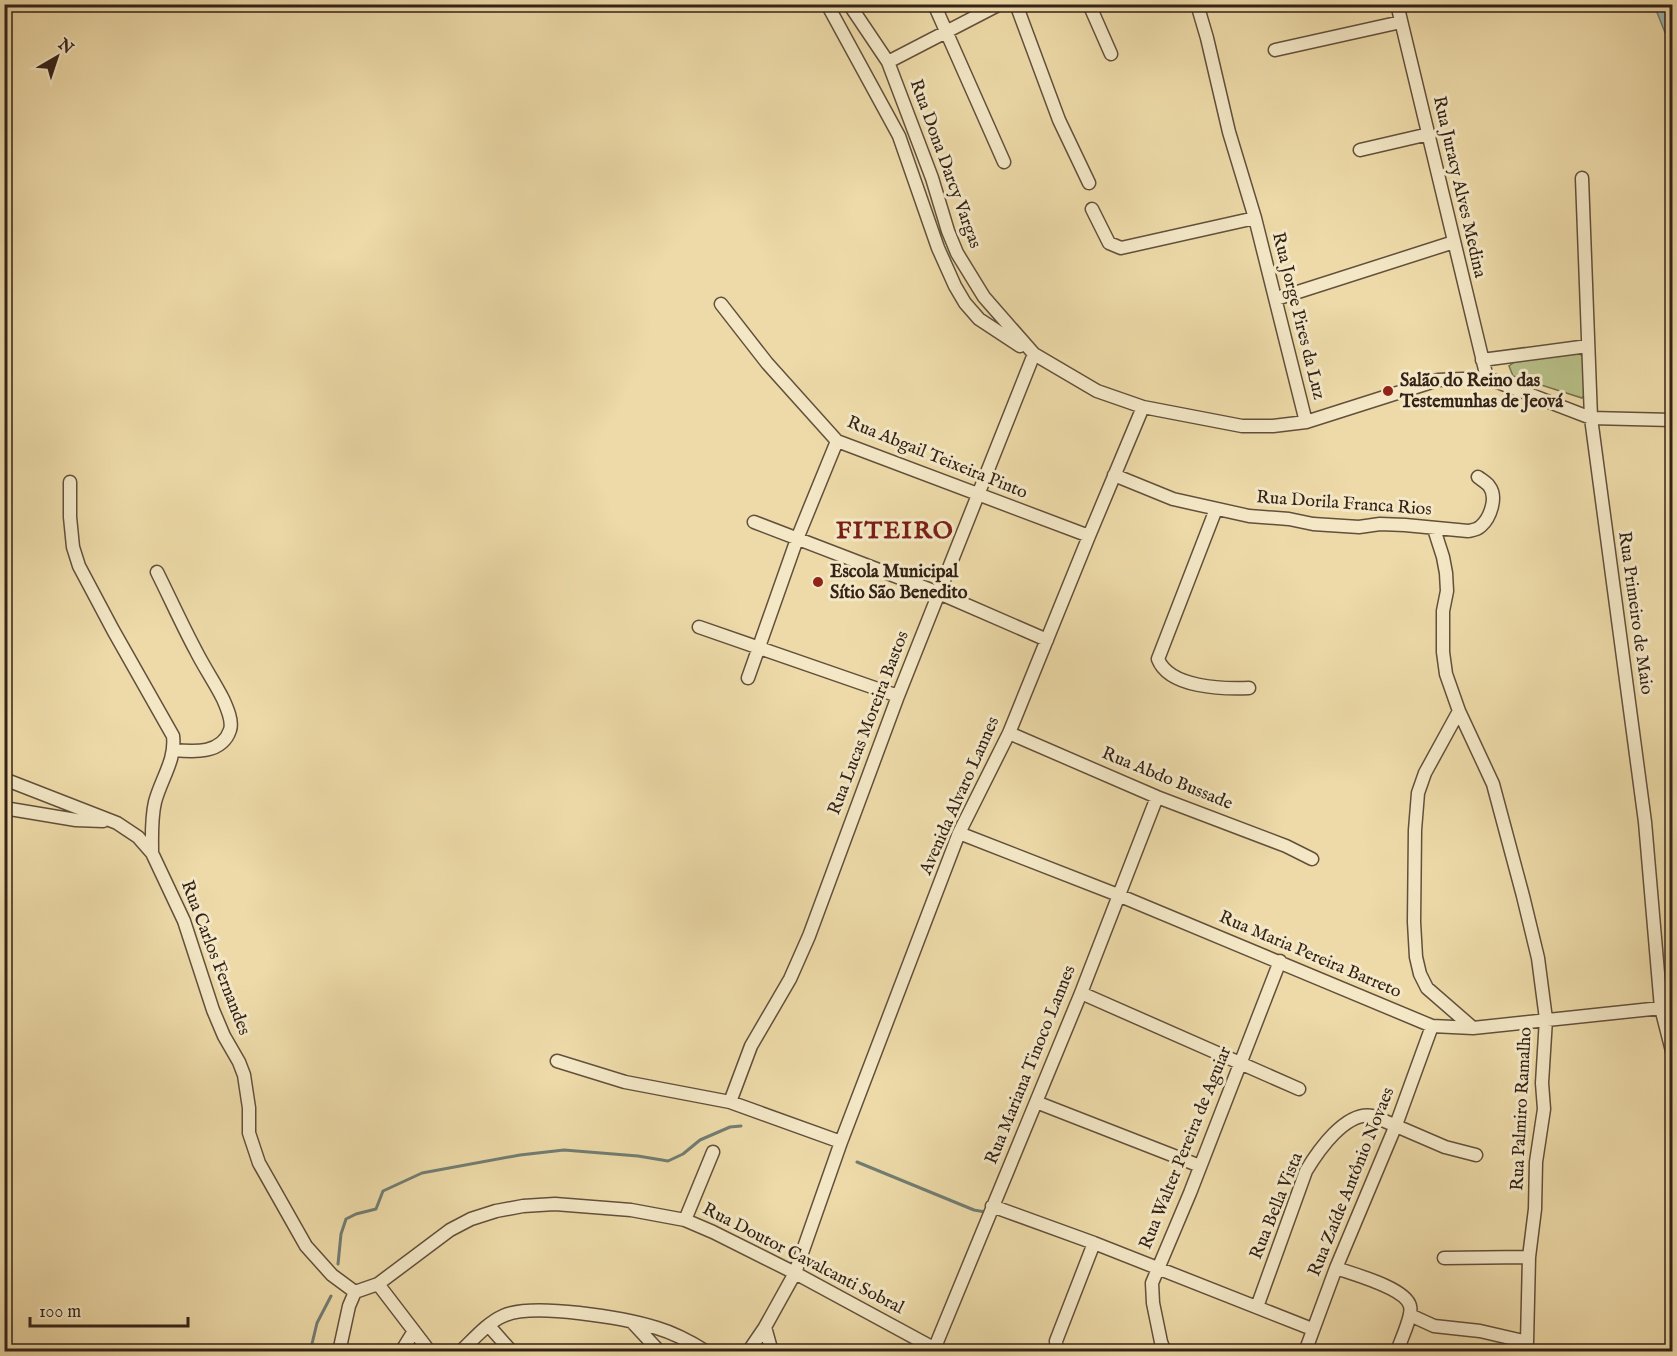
<svg xmlns="http://www.w3.org/2000/svg" width="1677" height="1356" font-family="'IM FELL English',serif">
	<style>
		.green { fill: #b8c088; stroke: #767150; stroke-width: 1.5 }
		.water { fill: #9bb9b0; stroke: #717d73; stroke-width: 1.5 }
		.lines { fill: none; stroke-linecap: round; stroke-linejoin: round }
		.stream { stroke: #717d73; stroke-width: 3 }
		.minor-casing { stroke: #62503c; stroke-width: 15 }
		.minor { stroke: #f3e7c6; stroke-width: 12 }
		.poi-dot { fill: #8f2418; stroke: #f3e7c6; stroke-width: 2 }
		.labels { text-anchor: middle; dominant-baseline: central; stroke-width: 6; stroke-linejoin: round; paint-order: stroke }
		.street-label { font-size: 18px; fill: #332218; stroke: #f3e7c6 }
		.poi-label { font-size: 18px; font-weight: bold; fill: #332218; stroke: #f3e7c6; text-anchor: start }
		.district-label { font-size: 24px; font-weight: bold; letter-spacing: 1.5px; fill: #7a1f14; stroke: #f3e7c6 }
	</style>
	<rect width="100%" height="100%" fill="#eddaa8"/>
	<filter id="stains"><feTurbulence type="fractalNoise" baseFrequency=".00333" numOctaves="4"/><feColorMatrix values="0 0 0 0 .2 0 0 0 0 .09 0 0 0 0 .02 0 0 0 .5 -.17"/></filter>
	<radialGradient id="worn" r=".72"><stop offset=".6" stop-color="#630" stop-opacity="0"/><stop offset="1" stop-color="#630" stop-opacity=".3"/></radialGradient>
	<path class="green" d="M 1579,353 L 1584,358 L 1588,390 L 1582,398 L 1513,376 L 1509,366 L 1517,360 Z"/>
	<path class="water" d="M 1654,5 L 1672,5 L 1672,64 L 1668,40 Z"/>
	<g class="lines">
		<path class="stream" d="M 857,1162 L 974,1210 L 985,1212
			M 338,1264 L 341,1234 L 346,1219 L 356,1214 L 376,1209 L 383,1191 L 422,1173 L 520,1155 L 564,1150 L 638,1156 L 668,1161 L 683,1154 L 700,1140 L 730,1127 L 741,1126
			M 1013,1346 L 1016,1352
			M 310,1352 L 317,1323 L 331,1296"/>
		<defs>
			<path id="minor" d="M 827,4 L 899,136 L 938,248 L 955,286 L 965,303 L 979,319 L 1020,346
				M 849,4 L 888,62 L 932,178 L 948,231 L 957,253 L 984,297 L 1034,354 L 1097,391 L 1143,407 L 1242,426 L 1273,426 L 1306,422 L 1438,380 L 1487,378 L 1591,418 L 1672,420
				M 934,4 L 1004,162
				M 1016,4 L 1059,120 L 1089,183
				M 1089,4 L 1111,54
				M 1197,4 L 1207,38 L 1229,132 L 1255,218 L 1306,422
				M 1397,4 L 1487,378
				M 1275,50 L 1401,22
				M 888,62 L 1000,4
				M 1360,150 L 1429,134
				M 1582,178 L 1591,418 L 1645,822 L 1661,1008 L 1672,1051
				M 1092,209 L 1109,243 L 1121,248 L 1255,218
				M 1276,299 L 1454,242
				M 721,304 L 767,363 L 837,441 L 1089,536
				M 1482,360 L 1588,346
				M 1114,475 L 1173,499 L 1249,516 L 1289,519 L 1313,524 L 1359,527 L 1380,524 L 1405,525 L 1468,531 C 1473,530 1477,530 1481,526 C 1490,518 1498,497 1489,486 C 1487,483 1482,480 1478,477
				M 70,482 L 70,517 L 73,547 L 79,566 L 113,630 L 173,736 C 176,760 161,779 155,802 C 151,819 152,836 152,853
				M 1216,509 L 1158,659 C 1169,688 1223,689 1249,688
				M 754,522 L 939,593 L 1047,640
				M 1434,529 L 1443,557 L 1446,573 L 1447,591 L 1443,611 L 1443,652 L 1446,674 L 1459,711 L 1425,773 L 1418,793 L 1415,830 L 1414,922 L 1416,957 L 1420,974 L 1427,988 L 1473,1028
				M 157,572 C 170,598 182,625 196,651 C 204,667 215,683 223,699 C 227,708 233,721 230,730 C 222,754 194,752 174,750
				M 699,627 L 898,696
				M 748,678 L 797,539 L 837,441
				M 1009,733 L 1157,797 L 1286,846 L 1312,859
				M 4,779 L 117,823 L 138,837 L 152,853 L 184,921 L 213,1010 L 224,1036 L 239,1062 L 244,1075 L 249,1108 L 249,1133 L 259,1163 L 306,1246 L 332,1275 L 355,1292
				M 4,808 L 76,820 L 103,821
				M 959,833 L 1118,895 L 1432,1026 L 1473,1028 L 1661,1008
				M 1081,993 L 1299,1089
				M 557,1061 L 625,1082 L 730,1102 L 841,1142
				M 730,1102 L 751,1046 L 790,979 L 809,936 L 898,696 L 1034,354
				M 1036,1102 L 1200,1166
				M 992,1206 L 1094,1243 L 1312,1329
				M 685,1220 L 713,1152
				M 1444,1258 L 1529,1257
				M 1336,1268 C 1353,1274 1406,1288 1410,1306 C 1413,1316 1400,1341 1397,1352
				M 378,1284 L 430,1352
				M 1257,1307 L 1306,1171 C 1318,1151 1346,1110 1373,1116 L 1445,1147 L 1476,1155
				M 1410,1315 L 1434,1326 L 1480,1331 L 1527,1342 L 1529,1257 L 1535,1209 L 1536,1162 L 1544,1109 L 1542,1083 L 1546,1019 L 1538,958 L 1523,896 L 1493,784 L 1459,711
				M 632,1322 L 660,1352
				M 489,1326 L 512,1352
				M 765,1327 L 772,1352
				M 935,1347 L 1081,993 L 1157,797
				M 339,1352 L 349,1306 L 355,1292 L 378,1284 L 450,1230 L 471,1219 L 496,1211 L 523,1206 L 555,1204 L 631,1210 L 685,1220 L 713,1232 L 795,1273 L 941,1352
				M 401,1352 L 414,1331
				M 460,1352 C 473,1340 487,1323 503,1316 C 532,1302 625,1318 657,1328 C 674,1333 691,1342 707,1352
				M 748,1352 L 765,1327 L 795,1273 L 841,1142 L 959,833 L 1009,733 L 1089,536 L 1143,407
				M 1057,1352 L 1056,1341 L 1094,1243
				M 1165,1352 L 1161,1342 L 1153,1303 L 1152,1283 L 1190,1193 L 1280,961
				M 1305,1352 L 1336,1268 L 1396,1125 L 1432,1026"/>
		</defs>
		<use href="#minor" class="minor-casing"/>
		<use href="#minor" class="minor"/>
	</g>
	<g class="poi-dot">
		<circle cx="1388" cy="391" r="6"/>
		<circle cx="818" cy="582" r="6"/>
	</g>
	<g class="labels">
		<g class="street-label">
			<text transform="translate(945 164) rotate(70)">Rua Dona Darcy Vargas</text>
			<text transform="translate(1459 187) rotate(77)">Rua Juracy Alves Medina</text>
			<text transform="translate(1298 316) rotate(76)">Rua Jorge Pires da Luz</text>
			<text transform="translate(937 458) rotate(22)">Rua Abgail Teixeira Pinto</text>
			<text transform="translate(1344 504) rotate(4)">Rua Dorila Franca Rios</text>
			<text transform="translate(1635 613) rotate(82)">Rua Primeiro de Maio</text>
			<text transform="translate(869 723) rotate(-69)">Rua Lucas Moreira Bastos</text>
			<text transform="translate(1167 779) rotate(22)">Rua Abdo Bussade</text>
			<text transform="translate(960 796) rotate(-66)">Avenida Alvaro Lannes</text>
			<text transform="translate(1310 955) rotate(23)">Rua Maria Pereira Barreto</text>
			<text transform="translate(215 958) rotate(69)">Rua Carlos Fernandes</text>
			<text transform="translate(1031 1065) rotate(-68)">Rua Mariana Tinoco Lannes</text>
			<text transform="translate(1522 1109) rotate(-87)">Rua Palmiro Ramalho</text>
			<text transform="translate(1186 1148) rotate(-68)">Rua Walter Pereira de Aguiar</text>
			<text transform="translate(1352 1182) rotate(-68)">Rua Zaíde Antônio Novaes</text>
			<text transform="translate(1277 1206) rotate(-68)">Rua Bella Vista</text>
			<text transform="translate(803 1259) rotate(27)">Rua Doutor Cavalcanti Sobral</text>
		</g>
		<g class="poi-label">
			<text x="1400" y="381">Salão do Reino das<tspan x="1400" dy="21">Testemunhas de Jeová</tspan></text>
			<text x="830" y="572">Escola Municipal<tspan x="830" dy="21">Sítio São Benedito</tspan></text>
		</g>
		<g class="district-label">
			<text x="895" y="531">FITEIRO</text>
		</g>
	</g>
	<rect width="1677" height="1356" fill="none" stroke="#eddaa8" stroke-width="24"/>
	<rect x="6" y="6" width="1665" height="1344" fill="none" stroke="#332218" stroke-width="3"/>
	<rect x="12" y="12" width="1653" height="1332" fill="none" stroke="#332218" stroke-width="1.5"/>
	<g transform="translate(57 57) rotate(39)" stroke="#f3e7c6" stroke-width="4.5" paint-order="stroke">
	<path d="M0-4.5L10 22L0 15L-10 22Z" fill="#332218"/>
	<text y="-9" font-size="16" font-weight="bold" text-anchor="middle" fill="#332218">N</text>
	</g>
	<path d="M30 1317v9h158v-9" fill="none" stroke="#332218" stroke-width="3"/>
	<text x="39" y="1317" font-size="18" fill="#332218" stroke="#f3e7c6" stroke-width="4.5" paint-order="stroke">100 m</text>
	<rect width="100%" height="100%" filter="url(#stains)"/>
	<rect width="100%" height="100%" fill="url(#worn)"/>
</svg>
